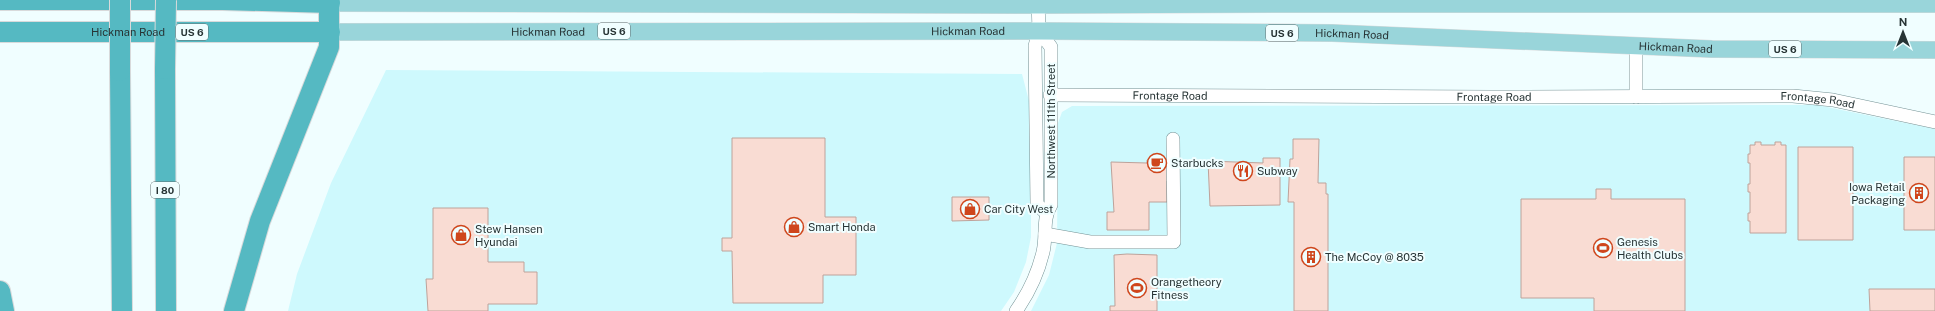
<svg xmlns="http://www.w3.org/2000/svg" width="1935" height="311" font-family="'Public Sans',sans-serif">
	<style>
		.built { fill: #cef9fd }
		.building { fill: #f9dcd3; stroke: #bea29a }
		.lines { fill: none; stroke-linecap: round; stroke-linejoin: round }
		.minor-casing { stroke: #749295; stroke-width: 14 }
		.major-casing { stroke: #d8dadb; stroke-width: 18 }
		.highway-casing { stroke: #d8dadb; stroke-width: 22 }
		.minor { stroke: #fff; stroke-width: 13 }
		.major { stroke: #99d5da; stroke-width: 17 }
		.highway { stroke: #55b9c2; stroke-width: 20 }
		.highway-bridge-casing { stroke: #d8dadb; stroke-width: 22; stroke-linecap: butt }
		.highway-bridge { stroke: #55b9c2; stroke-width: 20 }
		.labels { text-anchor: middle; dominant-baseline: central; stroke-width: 4; stroke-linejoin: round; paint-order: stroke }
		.shield { fill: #f0feff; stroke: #637172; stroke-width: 1 }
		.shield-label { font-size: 10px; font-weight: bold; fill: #273435 }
		.street-label { font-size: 11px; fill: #273435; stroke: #f0feff }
		.poi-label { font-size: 11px; fill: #273435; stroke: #f0feff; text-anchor: start }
	</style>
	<rect width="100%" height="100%" fill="#f0feff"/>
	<path class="built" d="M 386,70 L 1022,74 L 1029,101 L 1031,132 L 1031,237 L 1026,262 L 1014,292 L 1001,311 L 288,311 L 297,274 L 331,183 Z
		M 1817,105 L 1935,129 L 1935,311 L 1031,311 L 1049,275 L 1057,243 L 1058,123 L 1062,112 L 1072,106 Z"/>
	<path class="building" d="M 732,138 L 825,138 L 825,217 L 856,217 L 856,275 L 823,275 L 823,303 L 733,303 L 732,251 L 722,251 L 722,238 L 732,238 Z
		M 1293,139 L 1319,139 L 1318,183 L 1326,183 L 1326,194 L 1328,194 L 1328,311 L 1294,311 L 1294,202 L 1288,202 L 1290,159 L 1293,159 Z
		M 1755,142 L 1761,142 L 1761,145 L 1775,145 L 1775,142 L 1781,142 L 1781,145 L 1786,145 L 1786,233 L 1750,233 L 1750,221 L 1748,221 L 1748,213 L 1750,213 L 1750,192 L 1748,192 L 1748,184 L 1750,184 L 1750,163 L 1748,163 L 1748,154 L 1750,154 L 1750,145 L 1755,145 Z
		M 1798,147 L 1853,147 L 1853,240 L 1798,240 Z
		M 1904,157 L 1935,157 L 1935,230 L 1904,230 Z
		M 1263,158 L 1280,158 L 1280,205 L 1210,206 L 1208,161 L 1263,163 Z
		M 1147,160 L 1168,160 L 1171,181 L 1167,181 L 1167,202 L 1149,202 L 1149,230 L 1107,230 L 1107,212 L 1114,212 L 1111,162 L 1147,163 Z
		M 1596,189 L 1611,189 L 1611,199 L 1685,199 L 1685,311 L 1594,311 L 1594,298 L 1521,298 L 1521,199 L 1596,199 Z
		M 952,197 L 989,197 L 989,220 L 952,221 Z
		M 433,208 L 488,208 L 488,262 L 524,262 L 524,272 L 537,272 L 537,304 L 488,304 L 488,311 L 428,311 L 426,279 L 433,279 Z
		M 1127,254 L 1157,255 L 1157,311 L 1110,311 L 1110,306 L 1115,306 L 1114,255 Z
		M 1869,289 L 1935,289 L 1935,311 L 1870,311 Z"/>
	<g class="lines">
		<defs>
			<g id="minor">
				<path d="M 1038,0 L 1039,31 L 1035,46 L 1037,204 L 1046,213"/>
				<path d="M 1636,46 L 1636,97"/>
				<path id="s1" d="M 1050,95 L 1490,97 L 1793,96 L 1833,100 L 1935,122"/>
				<path d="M 1045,234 L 1090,242 L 1174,242 L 1173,139"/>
				<path d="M 1016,311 C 1028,294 1038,273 1043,252 C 1047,236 1042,219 1051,205 L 1051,47 L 1039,31"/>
			</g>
			<g id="major">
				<path d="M 330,3 L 1038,5 L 1274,4 L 1935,4"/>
				<path id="s2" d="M 330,32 L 1039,31 L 1332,33 L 1712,49 L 1935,50"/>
			</g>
			<g id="highway">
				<path d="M 0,0 L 223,0 L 330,3"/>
				<path id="s3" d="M 0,32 L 330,32"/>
				<path d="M 165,69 L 166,311"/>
				<path d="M 120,71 L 122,311"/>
				<path d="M 0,291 L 4,311"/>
				<path d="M 234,311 L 260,221 L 329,47 L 329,0"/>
			</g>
		</defs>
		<use href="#minor" class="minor-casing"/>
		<use href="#major" class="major-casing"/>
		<use href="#highway" class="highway-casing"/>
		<use href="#minor" class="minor"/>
		<use href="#major" class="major"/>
		<use href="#highway" class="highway"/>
		<defs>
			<path id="highway-bridge" d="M 120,0 L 120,71
				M 165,69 L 166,0"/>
		</defs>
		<use href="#highway-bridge" class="highway-bridge-casing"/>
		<use href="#highway-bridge" class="highway-bridge"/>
	</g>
	<defs>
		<symbol id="cafe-ring" viewBox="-11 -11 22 22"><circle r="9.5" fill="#f0feff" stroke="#cf461c" stroke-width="1.5"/><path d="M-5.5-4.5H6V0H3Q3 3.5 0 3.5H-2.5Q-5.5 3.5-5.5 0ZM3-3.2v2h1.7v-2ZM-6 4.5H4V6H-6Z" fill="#cf461c"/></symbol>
		<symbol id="restaurant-ring" viewBox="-11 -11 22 22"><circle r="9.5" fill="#f0feff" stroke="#cf461c" stroke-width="1.5"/><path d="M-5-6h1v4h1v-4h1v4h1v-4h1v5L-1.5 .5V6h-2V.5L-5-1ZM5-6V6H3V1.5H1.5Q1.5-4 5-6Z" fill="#cf461c"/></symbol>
		<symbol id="building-ring" viewBox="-11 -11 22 22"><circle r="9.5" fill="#f0feff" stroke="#cf461c" stroke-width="1.5"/><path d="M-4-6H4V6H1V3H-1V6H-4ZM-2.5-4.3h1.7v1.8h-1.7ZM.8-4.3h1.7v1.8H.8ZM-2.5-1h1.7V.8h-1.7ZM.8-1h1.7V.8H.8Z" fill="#cf461c"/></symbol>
		<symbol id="shop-ring" viewBox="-11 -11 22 22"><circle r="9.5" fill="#f0feff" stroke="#cf461c" stroke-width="1.5"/><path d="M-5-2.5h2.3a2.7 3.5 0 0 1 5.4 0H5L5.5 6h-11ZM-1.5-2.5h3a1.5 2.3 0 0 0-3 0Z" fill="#cf461c"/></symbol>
		<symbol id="stadium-ring" viewBox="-11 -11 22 22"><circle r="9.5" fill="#f0feff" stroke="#cf461c" stroke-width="1.5"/><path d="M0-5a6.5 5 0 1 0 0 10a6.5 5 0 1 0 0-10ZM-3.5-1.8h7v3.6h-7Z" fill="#cf461c"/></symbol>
	</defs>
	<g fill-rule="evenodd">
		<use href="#cafe-ring" x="1146" y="152" width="22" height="22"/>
		<use href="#restaurant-ring" x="1232" y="160" width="22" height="22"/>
		<use href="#building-ring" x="1908" y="182" width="22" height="22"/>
		<use href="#shop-ring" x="959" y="198" width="22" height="22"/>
		<use href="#shop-ring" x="783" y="216" width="22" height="22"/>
		<use href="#shop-ring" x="450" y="224" width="22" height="22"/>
		<use href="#stadium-ring" x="1592" y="237" width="22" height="22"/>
		<use href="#building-ring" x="1300" y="246" width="22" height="22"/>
		<use href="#stadium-ring" x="1126" y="277" width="22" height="22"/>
	</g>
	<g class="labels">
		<g class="shield">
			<rect x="598" y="23" width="32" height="16" rx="3"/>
			<rect x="176" y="24" width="32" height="16" rx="3"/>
			<rect x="1266" y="25" width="32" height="16" rx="3"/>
			<rect x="1769" y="41" width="32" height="16" rx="3"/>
			<rect x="151" y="182" width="28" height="16" rx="3"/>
		</g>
		<g class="shield-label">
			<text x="614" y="31">US 6</text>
			<text x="192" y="32">US 6</text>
			<text x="1282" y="33">US 6</text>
			<text x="1785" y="49">US 6</text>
			<text x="165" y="190">I 80</text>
		</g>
		<g class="street-label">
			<text stroke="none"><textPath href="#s2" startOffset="218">Hickman Road</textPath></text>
			<text stroke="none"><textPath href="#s2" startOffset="638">Hickman Road</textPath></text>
			<text stroke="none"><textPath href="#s3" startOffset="128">Hickman Road</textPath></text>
			<text stroke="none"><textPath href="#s2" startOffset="1022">Hickman Road</textPath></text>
			<text stroke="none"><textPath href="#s2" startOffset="1346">Hickman Road</textPath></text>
			<text stroke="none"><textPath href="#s1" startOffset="120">Frontage Road</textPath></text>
			<text stroke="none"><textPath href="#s1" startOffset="444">Frontage Road</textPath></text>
			<text stroke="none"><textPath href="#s1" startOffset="768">Frontage Road</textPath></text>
			<text transform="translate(1051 121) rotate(-90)">Northwest 111th Street</text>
		</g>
		<g class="poi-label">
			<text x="1171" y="163">Starbucks</text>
			<text x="1257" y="171">Subway</text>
			<text x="1905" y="187" text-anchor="end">Iowa Retail<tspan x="1905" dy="13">Packaging</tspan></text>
			<text x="984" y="209">Car City West</text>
			<text x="808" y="227">Smart Honda</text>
			<text x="475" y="229">Stew Hansen<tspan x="475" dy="13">Hyundai</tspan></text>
			<text x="1617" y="242">Genesis<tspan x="1617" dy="13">Health Clubs</tspan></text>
			<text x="1325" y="257">The McCoy @ 8035</text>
			<text x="1151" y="282">Orangetheory<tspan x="1151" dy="13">Fitness</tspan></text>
		</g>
	</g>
	<g transform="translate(1903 32)" stroke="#f0feff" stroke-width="3" paint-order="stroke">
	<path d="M0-3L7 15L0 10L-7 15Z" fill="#273435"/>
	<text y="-6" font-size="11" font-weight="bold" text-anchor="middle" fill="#273435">N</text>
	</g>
</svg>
